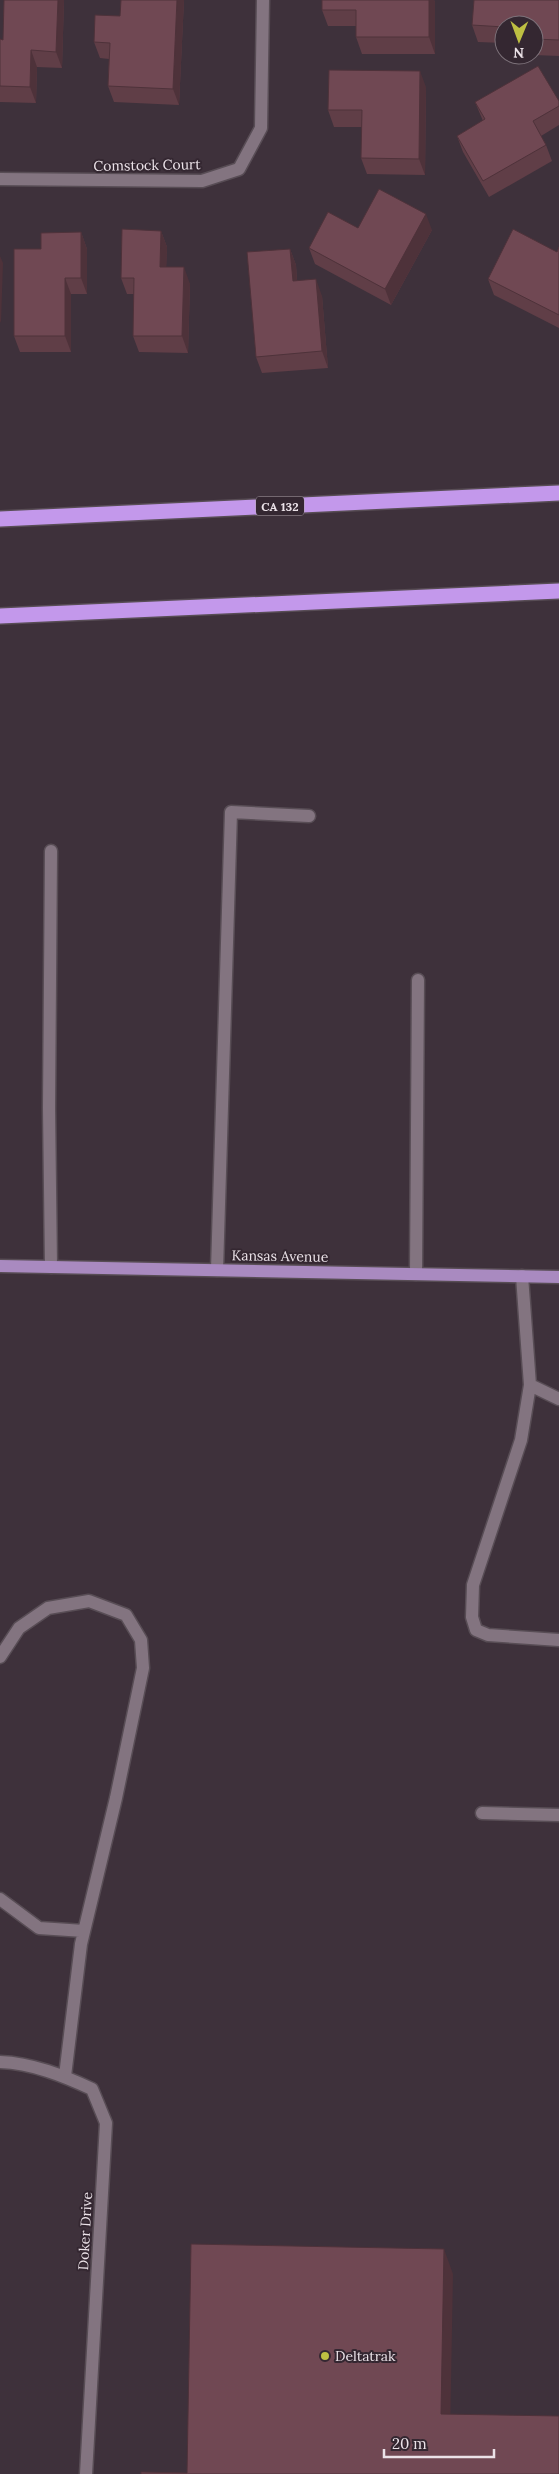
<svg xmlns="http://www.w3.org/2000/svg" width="559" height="2474" font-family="Lora,serif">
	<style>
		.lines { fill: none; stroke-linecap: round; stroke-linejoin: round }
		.minor-casing { stroke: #584d55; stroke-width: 15 }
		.major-casing { stroke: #584d55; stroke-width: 15 }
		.highway-casing { stroke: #584d55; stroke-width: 18 }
		.minor { stroke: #837480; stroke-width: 12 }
		.major { stroke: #a98ac0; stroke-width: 12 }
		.highway { stroke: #c398eb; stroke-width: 15 }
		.wall { fill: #603e47 }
		.shaded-wall { fill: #4e323a }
		.building { fill: #704853; stroke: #4e323a }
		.poi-dot { fill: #bebf42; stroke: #342731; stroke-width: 2 }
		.labels { text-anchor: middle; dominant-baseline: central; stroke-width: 4; stroke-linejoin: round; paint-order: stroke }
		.shield { fill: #342731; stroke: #b4aab1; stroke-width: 1 }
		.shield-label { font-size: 12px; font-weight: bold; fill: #ebe2e8 }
		.street-label { font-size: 14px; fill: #ebe2e8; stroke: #342731 }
		.poi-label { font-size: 14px; fill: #ebe2e8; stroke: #342731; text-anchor: start }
	</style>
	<rect width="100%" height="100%" fill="#3e313b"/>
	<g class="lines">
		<defs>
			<path id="minor" d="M 0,179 L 202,181 L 239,169 L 261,128 L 263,0
				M 51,1267 L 49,1108 L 51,851
				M 217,1270 L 231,812 L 309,816
				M 416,1274 L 418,980
				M 522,1276 L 530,1385 L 559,1399
				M 530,1385 L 521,1440 L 473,1585 L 472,1617 L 476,1630 L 488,1635 L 559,1640
				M 0,1657 L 19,1628 L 48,1608 L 89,1601 L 126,1615 L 141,1640 L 143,1668 L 116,1798 L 81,1944 L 65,2076
				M 482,1813 L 559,1815
				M 0,1899 L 39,1928 L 84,1931
				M 0,2062 C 32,2063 64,2076 92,2089 L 106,2123 L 86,2474"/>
			<path id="major" d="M 0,1266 L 559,1277"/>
			<path id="highway" d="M 0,519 L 559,493
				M 0,616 L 559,591"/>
		</defs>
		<use href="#minor" class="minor-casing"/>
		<use href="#major" class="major-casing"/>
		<use href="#highway" class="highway-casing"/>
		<use href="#minor" class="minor"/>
		<use href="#major" class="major"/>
		<use href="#highway" class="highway"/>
	</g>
	<path class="wall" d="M 4,0 L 64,0 L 62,68 L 37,67 L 36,103 L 0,102 L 0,39 L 3,40 Z
		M 184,0 L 179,105 L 114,102 L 108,86 L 109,59 L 100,58 L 94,42 L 120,16 Z
		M 322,0 L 434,0 L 435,2 L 435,54 L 362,54 L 356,37 L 356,26 L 328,26 L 322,10 Z
		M 559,0 L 559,56 L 534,55 L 534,25 L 504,25 L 504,43 L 478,42 L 472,25 Z
		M 426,87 L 425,175 L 367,174 L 361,158 L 362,127 L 334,127 L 328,110 Z
		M 559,101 L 559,125 L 541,136 L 546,145 L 552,161 L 489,197 L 463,152 L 457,136 L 483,121 L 475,102 Z
		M 358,228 L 432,230 L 391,305 L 315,264 L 309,248 Z
		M 161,231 L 167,247 L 166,267 L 190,284 L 188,353 L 139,352 L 133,336 L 134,294 L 127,294 L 121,278 Z
		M 81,232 L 87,249 L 87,294 L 71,294 L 71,352 L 20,352 L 14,336 L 41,249 Z
		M 559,247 L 559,328 L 494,295 L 488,279 L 557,252 Z
		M 290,249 L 296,265 L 297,280 L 322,296 L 328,368 L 262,373 L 256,357 Z"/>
	<path class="shaded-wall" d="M 58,0 L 64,0 L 62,68 L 56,52 Z
		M 177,0 L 184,0 L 179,105 L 173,89 Z
		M 429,0 L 434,0 L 435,2 L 435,54 L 429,37 Z
		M 31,50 L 37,67 L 36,103 L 30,87 Z
		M 420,71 L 426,87 L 425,175 L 419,159 Z
		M 426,214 L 432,230 L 391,305 L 385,289 Z
		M 161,231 L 167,247 L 166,283 L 160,267 Z
		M 81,232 L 87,249 L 87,294 L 81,278 Z
		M 290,249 L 296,265 L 298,297 L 293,281 Z
		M 0,256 L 3,263 L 1,323 L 0,321 Z
		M 184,267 L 190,284 L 188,353 L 182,336 Z
		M 65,278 L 71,294 L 71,352 L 65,336 Z
		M 316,279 L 322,296 L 328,368 L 322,351 Z
		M 444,2249 L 453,2274 L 450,2438 L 441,2414 Z"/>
	<path class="building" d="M 4,0 L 58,0 L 56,52 L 31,50 L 30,87 L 0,86 L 0,39 L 3,40 Z
		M 121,0 L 177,0 L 173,89 L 108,86 L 110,43 L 94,42 L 95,15 L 120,16 Z
		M 322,0 L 429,0 L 429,37 L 356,37 L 356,10 L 322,10 Z
		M 474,0 L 559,0 L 559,40 L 534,39 L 534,25 L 504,25 L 504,27 L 472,25 Z
		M 538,66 L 559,101 L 559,106 L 533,121 L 546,145 L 483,181 L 457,136 L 485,119 L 475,102 Z
		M 329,70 L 420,71 L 419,159 L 361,158 L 362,110 L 328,110 Z
		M 379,189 L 426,214 L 385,289 L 309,248 L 328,212 L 358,228 Z
		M 122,229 L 161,231 L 160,267 L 184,267 L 182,336 L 133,336 L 134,278 L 121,278 Z
		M 513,229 L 557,252 L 559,247 L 559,315 L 488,279 Z
		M 81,232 L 81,278 L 65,278 L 65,336 L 14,336 L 14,249 L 41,249 L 41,233 Z
		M 290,249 L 293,281 L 316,279 L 322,351 L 256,357 L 247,252 Z
		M 191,2244 L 444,2249 L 441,2414 L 559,2416 L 559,2474 L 141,2474 L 141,2472 L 187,2473 Z"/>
	<circle class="poi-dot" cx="325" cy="2356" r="5"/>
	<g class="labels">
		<rect class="shield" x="256" y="496.5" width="48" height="19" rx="4"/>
		<g class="shield-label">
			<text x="280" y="506">CA 132</text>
		</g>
		<g class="street-label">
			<text transform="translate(147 165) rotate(-1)">Comstock Court</text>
			<text transform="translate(280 1256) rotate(1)">Kansas Avenue</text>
			<text transform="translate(85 2231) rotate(-87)">Doker Drive</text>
		</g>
		<g class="poi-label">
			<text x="335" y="2356">Deltatrak</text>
		</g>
	</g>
	<g transform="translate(519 40) rotate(181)"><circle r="24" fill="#342731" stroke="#7d727a"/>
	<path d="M0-4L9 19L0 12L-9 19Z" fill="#bebf42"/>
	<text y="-8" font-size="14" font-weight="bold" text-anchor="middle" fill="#ebe2e8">N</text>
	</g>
	<path d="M384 2449v8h110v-8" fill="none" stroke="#ebe2e8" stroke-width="2.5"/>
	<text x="392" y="2449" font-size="15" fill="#ebe2e8" stroke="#342731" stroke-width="4" paint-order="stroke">20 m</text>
</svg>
